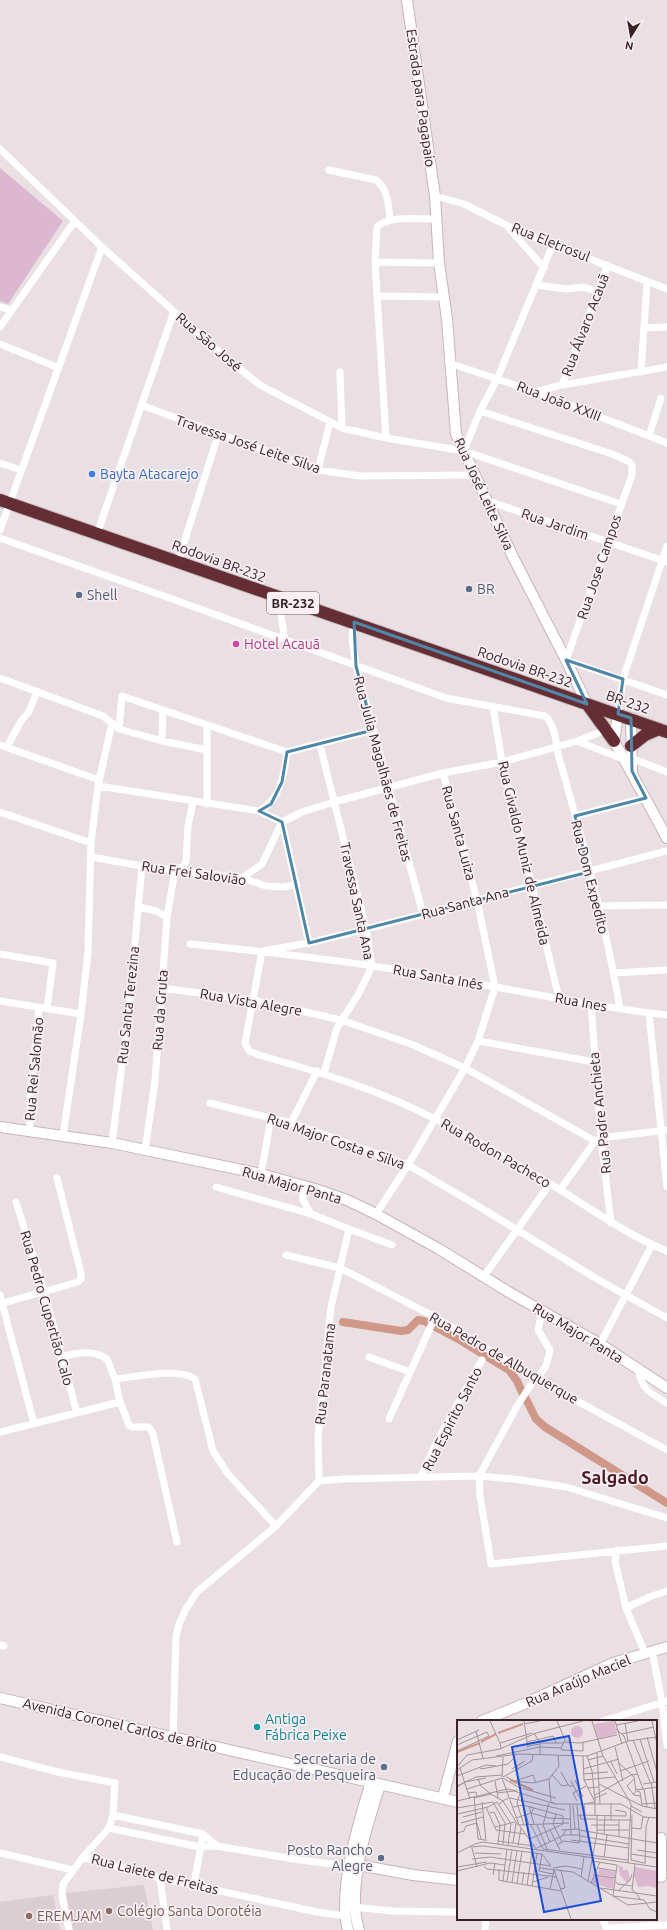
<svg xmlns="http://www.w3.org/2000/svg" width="667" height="1930" font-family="Ubuntu,sans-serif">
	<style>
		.built { fill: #daced2 }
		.green { fill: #dbb8cf }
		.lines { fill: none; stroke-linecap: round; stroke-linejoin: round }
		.canal { stroke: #cf9888; stroke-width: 8 }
		.secondary-casing { stroke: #cab3b9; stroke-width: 12 }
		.highway-casing { stroke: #c4bcbe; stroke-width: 14 }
		.street { stroke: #fff; stroke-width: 7 }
		.secondary { stroke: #fff; stroke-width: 10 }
		.highway { stroke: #652d34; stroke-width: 12 }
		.marked { fill: none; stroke: #4e87a8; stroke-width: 3; stroke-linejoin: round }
		.shop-dot { fill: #3f7fe0; stroke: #f7eff3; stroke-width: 1.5 }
		.service-dot { fill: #5c6f8a; stroke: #f7eff3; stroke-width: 1.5 }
		.hotel-dot { fill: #d1479c; stroke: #f7eff3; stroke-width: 1.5 }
		.culture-dot { fill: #0f9aa8; stroke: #f7eff3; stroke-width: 1.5 }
		.education-dot { fill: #8d6e63; stroke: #f7eff3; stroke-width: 1.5 }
		.labels { text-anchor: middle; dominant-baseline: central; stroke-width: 3.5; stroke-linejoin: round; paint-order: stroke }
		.shield { fill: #f7eff3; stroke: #735f63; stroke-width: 1 }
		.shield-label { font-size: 13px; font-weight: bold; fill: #3a2125 }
		.street-label { font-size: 14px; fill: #3a2125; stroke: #f7eff3 }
		.shop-label { font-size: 14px; fill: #366cbe; stroke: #f7eff3; text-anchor: start }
		.service-label { font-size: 14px; fill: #4e5e75; stroke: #f7eff3; text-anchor: start }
		.hotel-label { font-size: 14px; fill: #b23c85; stroke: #f7eff3; text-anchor: start }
		.culture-label { font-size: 14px; fill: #0d838f; stroke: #f7eff3; text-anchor: start }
		.education-label { font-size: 14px; fill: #785e54; stroke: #f7eff3; text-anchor: start }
		.district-label { font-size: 18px; font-weight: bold; fill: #4b1d25; stroke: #f7eff3 }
		.inset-river { fill: none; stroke: #cf9888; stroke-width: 2 }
		.inset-road { fill: none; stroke: #a49397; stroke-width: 1 }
		.view { fill: #1d4ed8; fill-opacity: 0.15; stroke: #1d4ed8; stroke-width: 2 }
		.inset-edge { fill: none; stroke: #3a2125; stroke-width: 2 }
	</style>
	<rect width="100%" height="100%" fill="#eadfe3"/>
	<path class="built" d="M 144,1885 L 153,1930 L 73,1930 L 66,1893 Z
		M 53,1895 L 60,1930 L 0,1930 L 0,1902 Z"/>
	<path class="green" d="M 0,168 L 63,221 L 8,304 L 0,301 Z"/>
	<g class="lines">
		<path class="canal" d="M 343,1322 L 401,1331 L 408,1330 L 418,1320 L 424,1321 L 460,1340 L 509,1370 L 517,1381 L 522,1392
			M 525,1397 L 536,1419 L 545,1427 L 667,1503"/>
		<defs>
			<path id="secondary" d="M 407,0 L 435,196 L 439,263 L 447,319 L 456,434 L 513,557 L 566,660 L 587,704
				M 618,714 L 614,741 L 667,838
				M 631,718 L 632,771
				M 0,1127 L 112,1143 L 261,1174 L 315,1189 L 347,1200 L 376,1214 L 439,1249 L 507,1291 L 600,1344 L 667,1388
				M 0,1698 L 458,1802
				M 482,1721 L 524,1704 L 613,1663 L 667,1647
				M 443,1797 L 458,1741
				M 661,1838 L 661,1877
				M 353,1864 L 413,1875 L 458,1880
				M 348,1930 C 337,1891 359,1821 371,1782
				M 359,1930 C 346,1889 367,1825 380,1785"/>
			<path id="highway" d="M 0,500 L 667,732
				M 587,704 L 614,741
				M 631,746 L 645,735 L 659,729"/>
		</defs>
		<use href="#secondary" class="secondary-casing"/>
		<use href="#highway" class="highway-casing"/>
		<path class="street" d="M 0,149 L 102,247 L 226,358 L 260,385 L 342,428 L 386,438 L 464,451 L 621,504
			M 329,170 L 376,180 C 389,190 388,205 390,220
			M 435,196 L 464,204 L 518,231 L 667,289
			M 508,227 L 544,268
			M 375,262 L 439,263
			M 537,285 L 566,289 L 583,287 L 598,292
			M 377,296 L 444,297
			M 0,307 L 11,310
			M 0,327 L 74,222
			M 644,328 L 667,327
			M 0,344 L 59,368
			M 449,363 L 536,392 L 667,443
			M 340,372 L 342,428
			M 641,372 L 647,282
			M 562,385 L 608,265
			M 536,392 L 562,385 L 667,367
			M 141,405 L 318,470 L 360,476 L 476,475
			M 480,411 L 612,454 L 628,461 L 632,465 L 632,475 L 566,660 L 667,695
			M 649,436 L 661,398
			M 386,438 L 375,262 L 377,227 C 388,215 419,219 435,219
			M 464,451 L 480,411 L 497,379 L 553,244
			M 0,463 L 21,470
			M 318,470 L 330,422
			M 488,501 L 667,562
			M 0,530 L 102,247
			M 97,534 L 174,311
			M 0,538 L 175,600 L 446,698 L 545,716 C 556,725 556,747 560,761 C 583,842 606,925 620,1009
			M 178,562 L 218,435
			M 278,597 L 285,640
			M 354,622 L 352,638 L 356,666 L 423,914
			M 0,678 L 103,716 L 119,729 L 162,741 L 207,750
			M 493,707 L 502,762 L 559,998
			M 618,714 L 623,679 L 667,546
			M 119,729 L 122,696 L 287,752 L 373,730
			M 162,741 L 163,710
			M 577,741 L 623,759
			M 0,745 L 99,780
			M 320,745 L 366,929 L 372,966 L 359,993 L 337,1028 L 324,1073
			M 7,747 L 21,721 L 29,712 L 37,691
			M 631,758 L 667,772
			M 98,786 L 259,811 L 282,822
			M 207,804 L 207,725
			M 259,811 C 281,799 284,775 287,752
			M 0,812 L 91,843
			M 575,816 L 646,798
			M 282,822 L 302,812 L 334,802 L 443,773 L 502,762 L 577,741 L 606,730
			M 282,822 L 309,943
			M 667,851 L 366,929 L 309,943 L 262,951 L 245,1043 L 249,1051 L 259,1055 C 319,1072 380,1090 435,1119 C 478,1141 521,1166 562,1191 C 596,1212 629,1236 667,1251
			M 91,857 L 142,866 L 242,878 L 266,886 L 283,887 L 297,885
			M 175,870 L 184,866 L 186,861 L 188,826 L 193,802
			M 242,878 L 262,864 L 282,822
			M 597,906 L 667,905
			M 139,907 L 156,911 L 167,917
			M 190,944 C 269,952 349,961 428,975 C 507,988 587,1006 667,1015
			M 0,954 L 53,963 L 47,1009
			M 614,973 L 667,970
			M 161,988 L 253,1000 L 341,1020 L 411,1044 L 465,1068 L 595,1141
			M 0,1001 L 81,1014
			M 591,1004 L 601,1138 L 611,1223
			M 649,1013 L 667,1187
			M 478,1041 L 594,1062
			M 210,1103 L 291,1123 L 408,1165 L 478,1206 L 597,1279 L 667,1318
			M 291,1123 L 317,1071
			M 30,1131 L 30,1098 L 39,1007
			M 63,1136 L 81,1014 L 88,952 L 91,843 L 98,786 L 112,723
			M 112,1143 L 128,1018 L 142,866
			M 145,1150 L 155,1081 L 167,917 L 175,870
			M 261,1174 L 271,1118
			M 301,1186 L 303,1200 L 311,1214 L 349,1229 L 331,1307 L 328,1335 L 318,1436 L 319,1481
			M 216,1187 L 311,1214
			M 560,1190 L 595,1141 L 601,1138 L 667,1130
			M 16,1202 L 44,1291 L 77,1413
			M 376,1214 L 408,1165 L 465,1068 L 478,1041 L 495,987 L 477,900 L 443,773
			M 349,1229 L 392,1245
			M 286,1255 L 340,1268 L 435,1317 L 535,1378 L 667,1450
			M 484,1276 L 549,1185
			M 0,1295 L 34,1424
			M 0,1304 L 78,1282 L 81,1279 L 81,1273 L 57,1178
			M 600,1344 L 652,1245
			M 61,1357 C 76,1353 93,1349 107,1359 L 115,1379 L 120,1402 L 129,1425 L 132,1427 L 149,1427 L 153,1434 L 177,1542
			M 369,1357 L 410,1372
			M 638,1369 C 642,1390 650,1393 667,1403
			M 535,1378 L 516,1408 L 479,1476 L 480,1495 L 491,1564 L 667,1546
			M 115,1379 C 134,1377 180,1367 195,1379 L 213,1451 L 228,1474 L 276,1526
			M 537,1379 L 546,1366 L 550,1350 L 538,1330 L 542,1312
			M 389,1419 L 435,1317
			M 0,1432 L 120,1402
			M 421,1477 L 436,1443 L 482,1360
			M 319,1481 L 343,1479 L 479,1476 L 514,1479 L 566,1487 L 667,1518
			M 617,1550 L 615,1561 L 626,1608 L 645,1653
			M 626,1608 L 649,1597 L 667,1591
			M 0,1645 L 4,1646
			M 652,1651 L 662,1702 L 667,1745
			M 603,1721 L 667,1701
			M 173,1738 L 176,1636 L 179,1624 L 186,1609 L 197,1592 L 276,1526 L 319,1481
			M 0,1757 L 58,1772 L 115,1783 L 113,1815 L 109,1828 L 83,1857 L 63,1884 L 62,1896 L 69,1930
			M 113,1815 L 203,1834 L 217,1846 L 300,1860 L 349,1866
			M 109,1828 L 200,1847 L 217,1846
			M 0,1853 L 73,1870
			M 83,1857 L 160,1878 L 317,1912 L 345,1916
			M 160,1878 L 167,1930
			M 194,1884 L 203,1834
			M 352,1907 L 393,1911 L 458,1912
			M 603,1919 L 607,1930
			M 607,1928 L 667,1925
			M 485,1930 L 486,1919"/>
		<use href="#secondary" class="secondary"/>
		<use href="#highway" class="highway"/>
	</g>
	<path class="marked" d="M 354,622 L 587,704 L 566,660 L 623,679 L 618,714 L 631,718 L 632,771 L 646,798 L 575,816 L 589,872 L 309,943 L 282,822 L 259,811 L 271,804 L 282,782 L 287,752 L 373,730 L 356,666 Z"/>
	<circle class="shop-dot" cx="92" cy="474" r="4"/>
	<g class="service-dot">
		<circle cx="469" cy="589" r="4"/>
		<circle cx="79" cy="595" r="4"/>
		<circle cx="384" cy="1767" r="4"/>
		<circle cx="381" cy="1858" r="4"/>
	</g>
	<circle class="hotel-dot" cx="236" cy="644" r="4"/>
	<circle class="culture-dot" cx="257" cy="1727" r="4"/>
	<g class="education-dot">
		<circle cx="109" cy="1911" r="4"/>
		<circle cx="29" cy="1916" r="4"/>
	</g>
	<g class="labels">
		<rect class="shield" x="267" y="592" width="52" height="22" rx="3"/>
		<g class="shield-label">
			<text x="293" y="603">BR-232</text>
		</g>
		<g class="street-label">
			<text transform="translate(421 98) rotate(82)">Estrada para Pagapaio</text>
			<text transform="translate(551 242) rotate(22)">Rua Eletrosul</text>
			<text transform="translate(585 325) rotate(-69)">Rua Álvaro Acauã</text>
			<text transform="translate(209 342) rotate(41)">Rua São José</text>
			<text transform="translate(559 401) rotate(21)">Rua João XXIII</text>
			<text transform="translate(248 444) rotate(19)">Travessa José Leite Silva</text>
			<text transform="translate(484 494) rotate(65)">Rua José Leite Silva</text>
			<text transform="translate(555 524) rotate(19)">Rua Jardim</text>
			<text transform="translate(219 561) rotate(20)">Rodovia BR-232</text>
			<text transform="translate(599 567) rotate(-71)">Rua Jose Campos</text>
			<text transform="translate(525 667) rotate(19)">Rodovia BR-232</text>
			<text transform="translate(628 702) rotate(19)">BR-232</text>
			<text transform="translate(383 769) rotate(75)">Rua Julia Magalhães de Freitas</text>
			<text transform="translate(459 833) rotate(75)">Rua Santa Luiza</text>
			<text transform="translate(524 853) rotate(77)">Rua Givaldo Muniz de Almeida</text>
			<text transform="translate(194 873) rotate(8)">Rua Frei Salovião</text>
			<text transform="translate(590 877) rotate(76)">Rua Dom Expedito</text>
			<text transform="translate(357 901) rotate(78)">Travessa Santa Ana</text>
			<text transform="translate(465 903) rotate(-15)">Rua Santa Ana</text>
			<text transform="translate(438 977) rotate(10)">Rua Santa Inês</text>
			<text transform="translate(251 1002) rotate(10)">Rua Vista Alegre</text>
			<text transform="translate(581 1002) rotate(10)">Rua Ines</text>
			<text transform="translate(128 1005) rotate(-84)">Rua Santa Terezina</text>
			<text transform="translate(160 1010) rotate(-86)">Rua da Gruta</text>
			<text transform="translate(34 1069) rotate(-85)">Rua Rei Salomão</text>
			<text transform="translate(600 1113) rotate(-96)">Rua Padre Anchieta</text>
			<text transform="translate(336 1141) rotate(19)">Rua Major Costa e Silva</text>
			<text transform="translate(496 1153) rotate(30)">Rua Rodon Pacheco</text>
			<text transform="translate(292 1185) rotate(16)">Rua Major Panta</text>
			<text transform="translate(47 1308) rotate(74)">Rua Pedro Cupertião Calo</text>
			<text transform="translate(578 1333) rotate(31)">Rua Major Panta</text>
			<text transform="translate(504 1358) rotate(30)">Rua Pedro de Albuquerque</text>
			<text transform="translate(325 1374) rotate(-84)">Rua Paranatama</text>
			<text transform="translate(452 1419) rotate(-63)">Rua Espirito Santo</text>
			<text transform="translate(578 1681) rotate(-23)">Rua Araújo Maciel</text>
			<text transform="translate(120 1725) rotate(13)">Avenida Coronel Carlos de Brito</text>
			<text transform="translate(155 1874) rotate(14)">Rua Laiete de Freitas</text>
		</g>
		<g class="shop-label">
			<text x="100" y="474">Bayta Atacarejo</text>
		</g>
		<g class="service-label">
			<text x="477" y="589">BR</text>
			<text x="87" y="595">Shell</text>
			<text x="376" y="1759" text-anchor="end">Secretaria de<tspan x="376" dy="16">Educação de Pesqueira</tspan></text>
			<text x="373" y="1850" text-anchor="end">Posto Rancho<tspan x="373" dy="16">Alegre</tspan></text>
		</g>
		<g class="hotel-label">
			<text x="244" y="644">Hotel Acauã</text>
		</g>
		<g class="culture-label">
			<text x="265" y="1719">Antiga<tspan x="265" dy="16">Fábrica Peixe</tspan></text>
		</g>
		<g class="education-label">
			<text x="117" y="1911">Colégio Santa Dorotéia</text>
			<text x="37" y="1916">EREMJAM</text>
		</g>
		<g class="district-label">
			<text x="615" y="1477">Salgado</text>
		</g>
	</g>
	<g transform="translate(457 1720)">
		<rect width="200" height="200" fill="#eadfe3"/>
		<path d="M 157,1 L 160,14 L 141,19 L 137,4 ZM114 12a6 6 0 1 1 12 0a6 6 0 1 1-12 0ZM 161,145 L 166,147 L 166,150 L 171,150 L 173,159 L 170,163 L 163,155 ZM 178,147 L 200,151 L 200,168 L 192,166 L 181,167 L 177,156 ZM 143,149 L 158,152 L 158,157 L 139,154 ZM 138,155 L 157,158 L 156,169 L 135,163 Z" fill="#dbb8cf"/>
		<path class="inset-river" d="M 41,13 L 66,4M 24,22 L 39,14M 0,32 L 23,23M 53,60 L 76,70"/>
		<path class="inset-road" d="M 33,1 L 43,23M 67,1 L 71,28M 100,1 L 108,20 L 104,28M 135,1 L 146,36 L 174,84 L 171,143M 158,1 L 165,24M 195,1 L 200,24M 168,3 L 171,21M 67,4 L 83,1M 159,5 L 181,1M 159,9 L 167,16 L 186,69M 19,11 L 26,38M 77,13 L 83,23 L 83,35M 165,14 L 197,7M 190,17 L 200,52M 183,19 L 197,62M 0,20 L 22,10M 176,20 L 193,62M 70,22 L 96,16 L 99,23M 107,22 L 123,23 L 160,15M 83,23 L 106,23M 0,25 L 30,12 L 32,16 L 0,31M 71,26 L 83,24M 83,27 L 104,28M 158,27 L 166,61M 104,28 L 105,30 L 126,31 L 126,22M 44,29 L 43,23 L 75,13M 144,31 L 171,21 L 200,17M 140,33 L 143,84M 39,36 L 83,27M 126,36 L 127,60 L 138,82 L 138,95M 57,38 L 61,50M 131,40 L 146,36M 154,42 L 160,54M 162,43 L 177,57 L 179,71 L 176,75M 0,47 L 10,35 L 43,29 L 79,13 L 126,1M 22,47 L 24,49 L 51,44 L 57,38M 3,48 L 13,79M 55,49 L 68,41M 126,49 L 162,39M 0,50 L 15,40 L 62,34 L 130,36 L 144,31M 163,51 L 192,41M 104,52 L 112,66 L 116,66M 126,54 L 151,52M 95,55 L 105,66 L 111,65M 0,56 L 29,45 L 39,46M 45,57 L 46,37M 46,57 L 75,41 L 76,35M 49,57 L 58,61 L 76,55 L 79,63M 45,58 L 62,105 L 80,130M 46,58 L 61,67 L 99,78M 21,59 L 24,66 L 34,74 L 46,81 L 42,84M 92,59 L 94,82 L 99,84M 92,59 L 102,46 L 101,35M 177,59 L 170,66 L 177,75 L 183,76M 118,60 L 126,77M 127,60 L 158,57M 38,61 L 41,78M 58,61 L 76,63 L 92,59M 114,61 L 123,78M 194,62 L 198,88M 142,64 L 185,86 L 200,89M 186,64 L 200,62M 0,66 L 19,57 L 45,55M 0,67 L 8,62 L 29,58M 130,68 L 142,67M 10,69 L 45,58M 187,69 L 190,87M 179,70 L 200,67M 180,71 L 183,72 L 185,85M 11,73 L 19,72 L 20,76M 40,73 L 57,71 L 98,84 L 164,84 L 187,97 L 200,98M 63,73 L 60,83 L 67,105M 138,75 L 174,55 L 181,54M 17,76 L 21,119 L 28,120M 17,78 L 34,74M 51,78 L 46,81 L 61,105M 53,78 L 108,90M 138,78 L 150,73M 64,79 L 72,105M 0,81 L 50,69 L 60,71M 120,81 L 116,73 L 129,66M 25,82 L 29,121M 92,83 L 86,105 L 93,122M 184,84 L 200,83M 113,85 L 114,115M 116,85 L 118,109M 120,85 L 123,121M 72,86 L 77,104M 174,86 L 185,92M 29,87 L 39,110 L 68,114M 56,87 L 66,85 L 106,96 L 106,104 L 73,119M 0,88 L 36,82 L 48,103 L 46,124M 33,93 L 37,92 L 43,105 L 41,124M 74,93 L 92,98 L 114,99M 1,94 L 31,87 L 40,82 L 54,104 L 51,125M 99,94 L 96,104 L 105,122M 120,95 L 169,96 L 169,92 L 158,90M 123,95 L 124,99 L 139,99M 128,95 L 127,84 L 138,82 L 138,80 L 135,51 L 130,36M 6,97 L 25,92M 59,98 L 74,93 L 77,88M 140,100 L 174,100M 154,100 L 154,83M 162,100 L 162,117M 4,103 L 26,97M 62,105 L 112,103M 74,105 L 86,129 L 171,140M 80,105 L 90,129M 134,105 L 162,105M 38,107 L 58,102M 175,108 L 184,109 L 186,96M 93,110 L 103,130M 104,110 L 122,109M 122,110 L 200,123M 140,110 L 172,110M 0,113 L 7,111 L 9,106 L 20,103 L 24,119M 147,114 L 148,95M 106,115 L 123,115M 123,116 L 172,124M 114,120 L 172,128M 41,121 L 77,126M 56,123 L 59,103M 100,125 L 107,121 L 122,123 L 122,121M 61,126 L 64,108M 13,127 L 26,126 L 85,134 L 82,151 L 96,154M 15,128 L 20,147M 80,128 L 105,116 L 109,110M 50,129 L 46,161 L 104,171M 180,130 L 200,133M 0,133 L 18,124 L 26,122 L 200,147M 18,133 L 44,134M 85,134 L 94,146M 174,134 L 199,138M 147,137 L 150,115M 15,139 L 33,137 L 94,146M 174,140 L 175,95M 174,140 L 187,143M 135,141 L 160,145 L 156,176M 178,144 L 175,170 L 179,173 L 200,176M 188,144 L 189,107 L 192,97M 27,146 L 30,149 L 100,157M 0,147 L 30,142M 83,148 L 116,152 L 171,185 L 200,182M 96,148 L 109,146 L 125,149M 141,148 L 159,151M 42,149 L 42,160 L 46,161M 97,150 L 114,199M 0,151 L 33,143 L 48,145M 36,155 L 38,143M 138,155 L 158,158M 124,157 L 127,137M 50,161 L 55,130M 131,161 L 140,113 L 140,95M 158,161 L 161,164 L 176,166M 55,162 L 60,131M 76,162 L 91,157M 60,163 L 65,131M 134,163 L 143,142M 65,164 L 67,152M 70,165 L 75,132M 75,166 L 80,133M 143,168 L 179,173 L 183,179M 93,169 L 97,150M 103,169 L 108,168 L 104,150M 162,170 L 173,160 L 175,154M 156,176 L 187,180 L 193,189 L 200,192"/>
		<path class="view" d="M 112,16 L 144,181 L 87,192 L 55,27 Z"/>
		<rect width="200" height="200" class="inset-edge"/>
	</g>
	<g transform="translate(631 36) rotate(191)" stroke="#f7eff3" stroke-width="3" paint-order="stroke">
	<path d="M0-3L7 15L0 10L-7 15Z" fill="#3a2125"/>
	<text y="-6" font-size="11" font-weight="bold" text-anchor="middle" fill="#3a2125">N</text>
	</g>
</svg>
